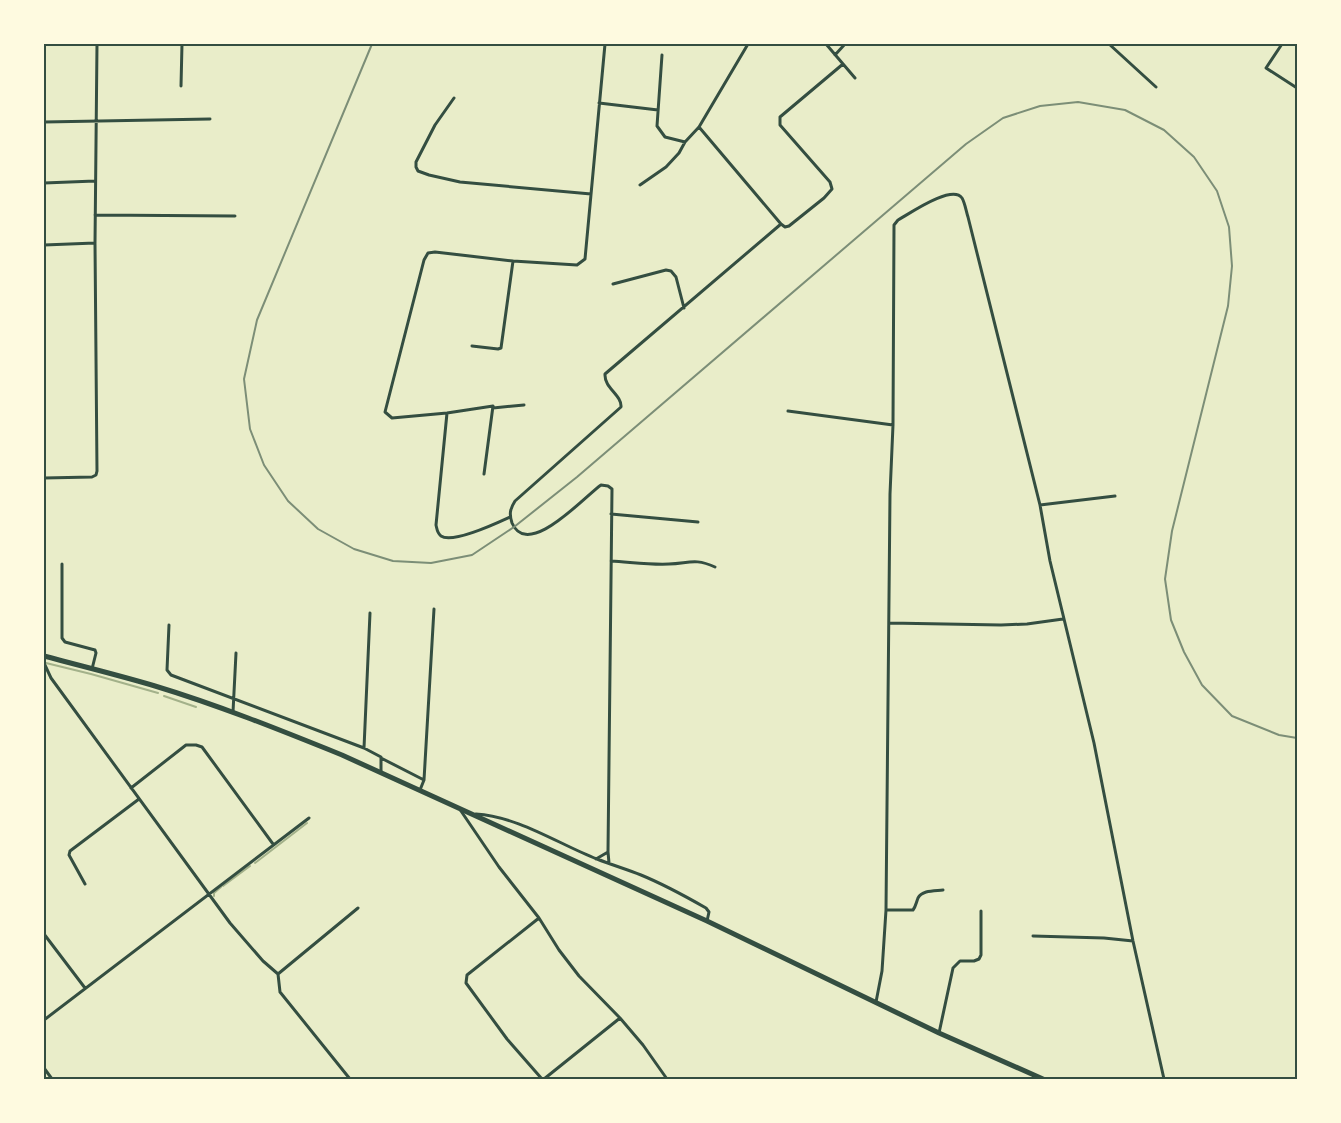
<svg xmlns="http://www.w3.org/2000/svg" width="1341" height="1123" font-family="'Roboto Condensed',sans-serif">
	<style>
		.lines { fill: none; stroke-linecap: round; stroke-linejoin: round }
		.stream { stroke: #a3b18a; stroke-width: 2 }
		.minor { stroke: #344e41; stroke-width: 3 }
		.primary { stroke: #344e41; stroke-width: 5 }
		.rail { stroke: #7c8e77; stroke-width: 2 }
		.neatline { fill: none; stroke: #344e41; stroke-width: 2 }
	</style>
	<rect width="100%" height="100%" fill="#e9edc9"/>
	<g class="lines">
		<path class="stream" d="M 46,663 L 91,674 L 158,693
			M 164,696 L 196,707
			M 255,863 L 307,823
			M 223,886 L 250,866
			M 214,896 L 214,893 L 221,887"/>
		<path class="minor" d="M 826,44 L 855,78
			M 1109,44 L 1156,87
			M 1282,44 L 1266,68 L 1297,88
			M 662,55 L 657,126 L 665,137 L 685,142
			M 835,55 L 845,44
			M 181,86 L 182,44
			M 454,98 L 435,125 L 416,162 L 416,167 L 418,171 L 429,175 L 460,182 L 591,194
			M 599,103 L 658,110
			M 44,122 L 210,119
			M 44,183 L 95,181
			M 640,185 L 666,167 L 679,153 L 685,142 L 699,127 L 748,44
			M 95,215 L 235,216
			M 781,224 L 785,227 L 789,226 L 824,198 L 832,189 L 830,182 L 780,125 L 780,117 L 843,64
			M 44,245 L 95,243
			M 613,284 L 666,270 L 671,271 L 676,277 L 684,308
			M 472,346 L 498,349 L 501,348 L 513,261
			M 493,408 L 524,405
			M 788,411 L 893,425
			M 447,413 L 436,525 C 437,529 437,533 441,536 C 453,544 497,523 510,517
			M 484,474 L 493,406 L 447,413 L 392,418 L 385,412 L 424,260 L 428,253 L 435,252 L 513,261 L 577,265 L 585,259 L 605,44
			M 44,478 L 92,477 L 96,475 L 97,471 L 95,243 L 97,44
			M 1040,505 L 1115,496
			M 611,514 L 698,522
			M 611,561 C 630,562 650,565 669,564 C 690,563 695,558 715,567
			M 62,564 L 62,638 L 65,642 L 95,650 L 96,653 L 92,669
			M 889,623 L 1001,625 L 1027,624 L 1063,619
			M 169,625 L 167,670 L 171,675 L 364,748 L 381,757 L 381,772
			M 44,663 L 51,678 L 230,923 L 263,961 L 278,974 L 280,992 L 350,1079
			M 233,712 L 236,653
			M 364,748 L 370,613
			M 381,758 L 424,780
			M 131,788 L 186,745 L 196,745 L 202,747 L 273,844
			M 420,790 L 424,780 L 434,609
			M 461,811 L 499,867 L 539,918 L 559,950 L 579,976 L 620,1018 L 643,1045 L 667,1079
			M 476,814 C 520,817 558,844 597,859 C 612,865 626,869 641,875 C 663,884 685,896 706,908 L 709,912 L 707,921
			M 608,852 L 609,863
			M 596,859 L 608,852 L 612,489 L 608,486 L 601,485 C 585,496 528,560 512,523 C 509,514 510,509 515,501 L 621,407 C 622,395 604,388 605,374 L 781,224 L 699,127
			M 85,884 L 69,855 L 70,851 L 139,799
			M 886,910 L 913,910 C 916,906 916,903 918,898 C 922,890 934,891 943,890
			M 539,918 L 467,975 L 466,983 L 507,1039 L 542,1079
			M 44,934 L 85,988
			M 1033,936 L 1104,938 L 1133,941
			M 278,974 L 358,908
			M 876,1002 L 882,971 L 886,910 L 890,494 L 893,425 L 894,225 L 898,220 C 909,214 952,184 962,198 C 965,203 966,211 968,217 L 1040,505 L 1050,561 L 1094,743 L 1133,941 L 1164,1079
			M 44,1020 L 309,818
			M 939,1033 L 953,968 L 960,961 L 974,961 L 979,959 L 981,955 L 981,911
			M 44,1068 L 52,1079
			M 544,1079 L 620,1018"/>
		<path class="primary" d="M 44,656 C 81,666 118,675 155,686 C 218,705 280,730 342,755 L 707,921 L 939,1033 L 1043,1079"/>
		<path class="rail" d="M 372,44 L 257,320 L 244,379 L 250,429 L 264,465 L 288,501 L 318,529 L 354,549 L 393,561 L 431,563 L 472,555 L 514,527 L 577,477 L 966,144 L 1003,118 L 1040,106 L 1078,102 L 1125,110 L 1164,130 L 1194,157 L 1217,191 L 1229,227 L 1232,266 L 1228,306 L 1172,531 L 1165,579 L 1171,620 L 1184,652 L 1202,685 L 1232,716 L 1279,735 L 1297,738"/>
	</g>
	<rect width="1341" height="1123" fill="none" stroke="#fefae0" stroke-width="90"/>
	<rect x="45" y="45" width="1251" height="1033" class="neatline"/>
</svg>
